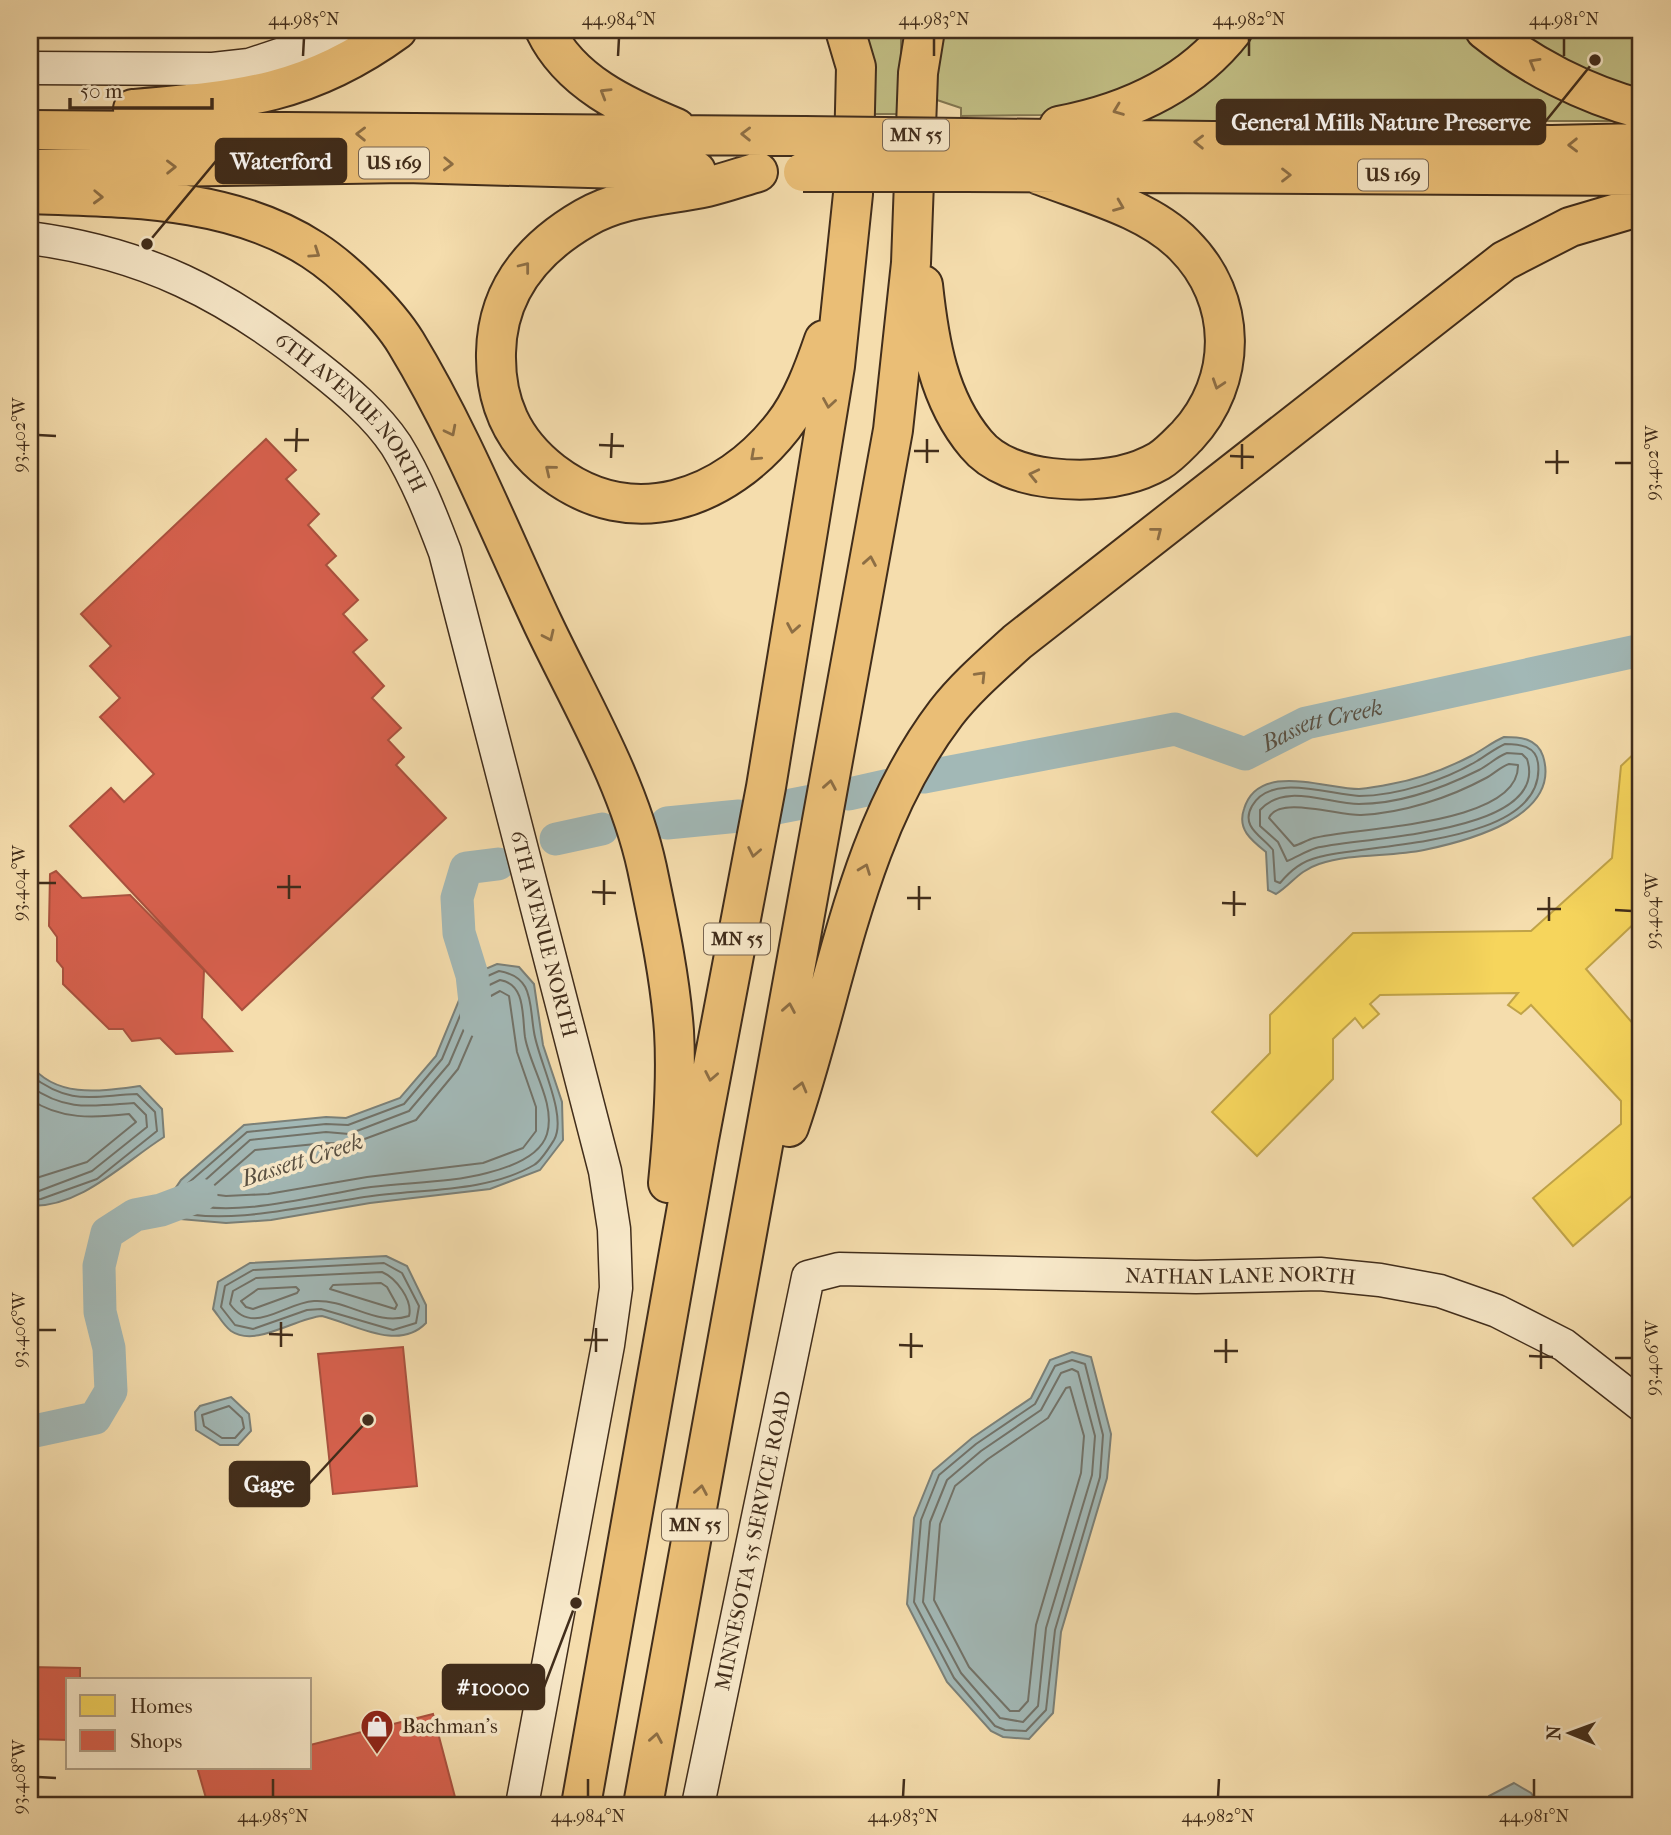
<svg xmlns="http://www.w3.org/2000/svg" width="1671" height="1835" font-family="'IM FELL French Canon',serif">
	<style>
		.green { fill: #c2bf85; stroke: #827650; stroke-width: 2 }
		.water { fill: #a2b8b6; stroke: #7b8078; stroke-width: 2 }
		.homes { fill: #f6d55c; stroke: #c0a348; stroke-width: 2 }
		.shops { fill: #d6604d; stroke: #a9513e; stroke-width: 2 }
		.lines { fill: none; stroke-linecap: round; stroke-linejoin: round }
		.shore { stroke: #727268; stroke-width: 2 }
		.river { stroke: #a2b8b6; stroke-width: 33 }
		.secondary-casing { stroke: #412d1b; stroke-width: 35 }
		.highway-casing { stroke: #412d1b; stroke-width: 42 }
		.secondary { stroke: #f8e9ca; stroke-width: 32 }
		.highway { stroke: #eabe76; stroke-width: 38 }
		.highway-bridge-casing { stroke: #412d1b; stroke-width: 42; stroke-linecap: butt }
		.highway-bridge { stroke: #eabe76; stroke-width: 38 }
		.oneway { stroke: #8d6e44 }
		.ticks { fill: none; stroke: #412d1b; stroke-width: 2.5 }
		.labels { text-anchor: middle; dominant-baseline: central; stroke-width: 7; stroke-linejoin: round; paint-order: stroke }
		.shield { fill: #f8e9ca; stroke: #786550; stroke-width: 2 }
		.shield-label { font-size: 19px; font-weight: bold; fill: #412d1b }
		.street-label { font-size: 21px; fill: #412d1b; stroke: #f8e9ca }
		.poi-label { font-size: 21px; fill: #412d1b; stroke: #f8e9ca; text-anchor: start }
		.water-label { font-size: 23px; font-style: italic; fill: #595042; stroke: #f8e9ca }
		.leader { fill: none; stroke: #412d1b; stroke-width: 2.5 }
		.callout-dot { fill: #412d1b; stroke: #f8e9ca; stroke-width: 2.5 }
		.callout { fill: #412d1b; stroke: #412d1b; stroke-width: 2.5 }
		.callout-label { font-size: 23px; text-anchor: middle; font-weight: bold; fill: #fff }
		.neatline { fill: none; stroke: #412d1b; stroke-width: 2.5 }
		.ticks-label { font-size: 18px; text-anchor: middle; fill: #412d1b }
	</style>
	<rect width="100%" height="100%" fill="#f5ddad"/>
	<filter id="stains"><feTurbulence type="fractalNoise" baseFrequency=".00286" numOctaves="4"/><feColorMatrix values="0 0 0 0 .2 0 0 0 0 .09 0 0 0 0 .02 0 0 0 .5 -.17"/></filter>
	<radialGradient id="worn" r=".72"><stop offset=".6" stop-color="#630" stop-opacity="0"/><stop offset="1" stop-color="#630" stop-opacity=".3"/></radialGradient>
	<path class="green" d="M 866,30 L 901,30 L 901,114 L 865,114 Z
		M 938,30 L 1220,30 L 1170,76 L 1046,115 L 961,116 L 961,108 L 937,100 Z
		M 1244,30 L 1474,30 L 1625,121 L 1119,121 Z
		M 1502,30 L 1641,30 L 1641,99 Z"/>
	<path class="water" d="M 1504,737 C 1520,737 1537,738 1543,756 C 1562,817 1467,841 1424,850 C 1390,857 1352,853 1319,864 C 1298,871 1292,884 1276,894 L 1268,890 L 1266,852 C 1251,840 1237,829 1244,809 C 1258,761 1326,789 1359,789 C 1369,788 1381,786 1391,784 C 1419,779 1446,769 1471,756 C 1483,750 1492,742 1504,737 Z
		M 497,964 L 519,967 L 534,984 L 543,1045 L 562,1102 L 563,1140 L 540,1170 L 490,1189 L 370,1203 L 271,1220 L 226,1223 L 156,1217 L 181,1180 L 244,1125 L 326,1117 L 346,1118 L 400,1098 L 436,1056 L 469,976 Z
		M 30,1064 C 56,1099 102,1091 140,1086 L 162,1109 L 164,1137 C 123,1163 82,1207 30,1206 Z
		M 386,1256 L 407,1266 L 426,1305 L 426,1323 C 398,1352 354,1324 322,1316 C 295,1318 256,1348 231,1331 C 224,1326 218,1315 213,1309 L 218,1282 L 250,1263 Z
		M 1072,1352 L 1091,1357 L 1111,1434 L 1107,1478 L 1061,1632 L 1053,1713 L 1029,1739 L 1003,1737 L 991,1731 L 947,1682 L 907,1604 L 914,1518 L 933,1471 L 972,1438 L 1031,1398 L 1050,1360 Z
		M 231,1397 L 249,1414 L 251,1431 L 238,1445 L 220,1445 L 196,1430 L 195,1412 L 200,1406 Z
		M 1514,1783 L 1531,1793 L 1539,1805 L 1486,1805 L 1489,1796 Z"/>
	<path class="homes" d="M 1641,747 L 1641,917 L 1586,969 L 1641,1033 L 1641,1188 L 1573,1246 L 1533,1198 L 1621,1124 L 1621,1101 L 1531,1005 L 1521,1014 L 1508,1005 L 1518,993 L 1380,995 L 1370,1004 L 1379,1014 L 1363,1028 L 1355,1018 L 1333,1039 L 1333,1079 L 1257,1156 L 1212,1112 L 1270,1053 L 1270,1015 L 1353,933 L 1531,931 L 1612,858 L 1621,766 Z"/>
	<path class="shops" d="M 266,439 L 296,470 L 286,479 L 319,514 L 308,525 L 336,556 L 326,565 L 358,600 L 343,614 L 367,640 L 353,652 L 384,686 L 372,698 L 401,728 L 388,740 L 404,757 L 396,765 L 446,818 L 242,1010 L 70,826 L 111,788 L 124,802 L 154,774 L 100,717 L 120,698 L 90,666 L 111,646 L 81,614 Z
		M 56,871 L 82,898 L 130,895 L 204,970 L 202,1018 L 232,1051 L 176,1054 L 160,1038 L 132,1041 L 123,1029 L 109,1029 L 63,984 L 63,968 L 57,961 L 57,937 L 49,926 L 50,874 Z
		M 403,1347 L 417,1486 L 333,1494 L 318,1354 Z
		M 30,1667 L 80,1668 L 80,1679 L 68,1679 L 68,1740 L 30,1739 Z
		M 433,1714 L 455,1797 L 422,1805 L 208,1805 L 197,1767 L 310,1767 L 310,1745 Z"/>
	<g class="lines">
		<path class="shore" d="M 1505,744 C 1520,744 1536,746 1538,763 C 1548,846 1369,843 1319,857 C 1302,861 1291,870 1280,883 L 1275,881 L 1273,850 C 1262,836 1240,827 1252,806 C 1271,772 1330,795 1359,796 C 1397,796 1445,780 1477,761 C 1487,755 1494,749 1505,744 Z
			M 1507,753 L 1522,754 L 1527,759 C 1552,835 1357,837 1316,848 C 1306,851 1297,857 1287,861 L 1278,842 L 1260,826 L 1260,810 C 1285,782 1328,804 1359,804 C 1399,804 1443,788 1479,770 C 1489,765 1496,757 1507,753 Z
			M 1509,764 L 1518,765 C 1520,826 1356,827 1314,838 C 1307,840 1301,844 1294,846 L 1269,818 C 1278,795 1340,816 1361,815 C 1403,813 1449,798 1486,778 C 1494,774 1500,767 1509,764 Z
			M 499,971 C 534,977 529,1003 534,1032 C 538,1060 568,1116 554,1140 C 549,1148 541,1161 534,1165 C 488,1192 423,1189 372,1196 C 317,1203 224,1228 172,1210 L 186,1185 L 247,1132 L 326,1124 L 348,1125 L 404,1104 L 442,1059 L 474,982 Z
			M 500,980 C 526,984 522,1016 525,1037 C 530,1067 556,1103 547,1134 C 540,1157 507,1168 487,1173 C 450,1183 409,1182 371,1187 C 321,1194 234,1219 187,1203 L 193,1191 L 250,1140 L 326,1132 L 349,1134 L 409,1111 L 449,1064 L 481,989 Z
			M 500,991 L 509,996 L 517,1052 L 536,1107 L 536,1131 L 523,1148 L 483,1163 L 367,1177 L 268,1194 L 226,1196 L 210,1194 L 210,1189 L 255,1150 L 326,1143 L 351,1144 L 416,1120 L 458,1069 L 489,997 Z
			M 30,1075 C 71,1106 91,1096 137,1094 L 155,1112 L 157,1131 L 97,1179 L 41,1199 L 30,1200
			M 30,1086 C 66,1112 92,1106 134,1103 L 146,1115 L 147,1127 L 92,1171 L 39,1191 L 30,1191
			M 30,1099 C 60,1120 94,1118 129,1114 L 136,1122 L 87,1162 L 30,1180
			M 384,1263 L 402,1273 L 419,1306 L 416,1323 L 393,1330 L 321,1309 L 307,1310 L 253,1329 L 235,1325 L 221,1307 L 225,1286 L 253,1270 Z
			M 382,1272 C 396,1278 413,1300 409,1316 C 376,1327 348,1299 314,1301 C 283,1303 253,1337 230,1304 L 233,1291 L 256,1278 Z
			M 381,1283 L 387,1287 L 397,1305 L 395,1309 L 330,1289 L 333,1285 Z
			M 296,1287 L 299,1290 L 297,1293 L 253,1309 L 246,1307 L 241,1301 L 258,1289 Z
			M 1072,1360 L 1085,1364 L 1103,1435 L 1100,1477 L 1055,1630 L 1046,1710 L 1026,1731 L 1005,1730 L 995,1726 L 954,1678 L 914,1602 L 921,1520 L 939,1475 L 976,1444 L 1035,1404 L 1055,1366 Z
			M 1072,1369 L 1078,1372 L 1095,1436 L 1092,1475 L 1046,1628 L 1038,1706 L 1023,1722 L 1000,1718 L 961,1673 L 923,1602 L 930,1522 L 947,1480 L 981,1451 L 1041,1410 L 1061,1373 Z
			M 1070,1387 L 1084,1436 L 1081,1473 L 1036,1625 L 1028,1701 L 1019,1711 L 1010,1711 L 969,1667 L 934,1600 L 940,1524 L 955,1486 L 988,1459 L 1048,1418 L 1066,1388 Z
			M 229,1406 L 242,1418 L 244,1428 L 235,1438 L 222,1438 L 204,1426 L 202,1415 Z"/>
		<g class="river">
			<path id="s1" d="M 924,777 L 1175,729 L 1245,754 L 1306,723 L 1641,650"/>
			<path d="M 849,794 L 889,785"/>
			<path d="M 776,808 L 812,801"/>
			<path d="M 667,823 L 739,816"/>
			<path d="M 556,839 L 602,829"/>
			<path d="M 477,1020 L 472,975 L 459,933 L 457,898 L 466,868 L 498,864"/>
			<path d="M 30,1432 L 95,1418 L 111,1391 L 109,1348 L 100,1312 L 99,1266 L 107,1233 L 135,1215 L 161,1210 L 201,1195"/>
		</g>
		<defs>
			<g id="secondary">
				<path d="M 30,68 L 213,69 L 249,65 L 300,48 L 336,30"/>
				<path id="s2" d="M 30,238 C 145,253 226,294 317,367 C 345,389 376,415 396,445 C 417,479 431,515 445,552 L 605,1171 L 614,1229 L 616,1288 L 608,1345 L 522,1805"/>
				<path id="s3" d="M 698,1805 L 808,1277 L 839,1269 L 1196,1277 L 1320,1274 L 1380,1280 L 1440,1291 L 1497,1311 L 1564,1345 L 1641,1405"/>
			</g>
			<path id="highway" d="M 545,30 C 570,82 625,107 676,128
				M 1485,30 C 1530,66 1585,94 1641,109
				M 133,109 C 239,100 308,95 397,30
				M 1059,126 C 1127,113 1190,85 1233,30
				M 30,130 L 804,136
				M 965,138 L 1552,145 L 1641,143
				M 30,169 L 405,163 L 696,171
				M 758,172 C 741,177 724,183 707,187 C 665,196 623,196 585,218 C 533,248 497,291 496,353 C 495,402 512,441 552,472 C 632,533 725,500 783,426 C 802,402 814,369 824,340
				M 965,172 L 1641,176
				M 30,194 C 125,198 230,196 313,250 C 344,270 387,312 406,343 C 460,432 499,530 543,624 C 580,702 628,781 647,868 C 658,921 670,976 674,1031 C 677,1082 673,1133 668,1183
				M 923,285 C 929,341 938,399 976,444 C 993,465 1024,475 1051,478 C 1088,482 1126,480 1159,461 C 1169,455 1179,444 1187,436 C 1238,381 1238,299 1184,245 C 1147,207 1082,192 1032,172
				M 789,1127 C 837,988 854,834 946,713 C 966,687 993,664 1017,642 L 1504,261 L 1570,227 L 1641,206
				M 581,1805 L 699,1139 L 766,787 L 835,366 L 853,194 L 856,67 L 845,30
				M 643,1805 L 893,430 L 911,263 L 918,73 L 925,30"/>
		</defs>
		<use href="#secondary" class="secondary-casing"/>
		<use href="#highway" class="highway-casing"/>
		<use href="#secondary" class="secondary"/>
		<use href="#highway" class="highway"/>
		<defs>
			<path id="highway-bridge" d="M 804,136 L 965,138
				M 803,172 L 965,172"/>
		</defs>
		<use href="#highway-bridge" class="highway-bridge-casing"/>
		<use href="#highway-bridge" class="highway-bridge"/>
	</g>
	<defs><path id="oneway-chevron" d="M-2-3.5L2.5 0L-2 3.5" fill="none" stroke-width="1.6" stroke-linecap="round" stroke-linejoin="round" transform="scale(1.75)"/></defs>
	<g class="oneway">
		<use href="#oneway-chevron" transform="translate(1534 63) rotate(-150)"/>
		<use href="#oneway-chevron" transform="translate(605 93) rotate(-149)"/>
		<use href="#oneway-chevron" transform="translate(1118 110) rotate(159)"/>
		<use href="#oneway-chevron" transform="translate(361 134) rotate(-179)"/>
		<use href="#oneway-chevron" transform="translate(746 134) rotate(-179)"/>
		<use href="#oneway-chevron" transform="translate(1199 142) rotate(-179)"/>
		<use href="#oneway-chevron" transform="translate(1573 145) rotate(179)"/>
		<use href="#oneway-chevron" transform="translate(448 164) rotate(2)"/>
		<use href="#oneway-chevron" transform="translate(171 167) rotate(-1)"/>
		<use href="#oneway-chevron" transform="translate(1286 175)"/>
		<use href="#oneway-chevron" transform="translate(98 197) rotate(2)"/>
		<use href="#oneway-chevron" transform="translate(1119 206) rotate(22)"/>
		<use href="#oneway-chevron" transform="translate(315 253) rotate(34)"/>
		<use href="#oneway-chevron" transform="translate(525 267) rotate(-52)"/>
		<use href="#oneway-chevron" transform="translate(1218 384) rotate(108)"/>
		<use href="#oneway-chevron" transform="translate(829 403) rotate(99)"/>
		<use href="#oneway-chevron" transform="translate(451 431) rotate(63)"/>
		<use href="#oneway-chevron" transform="translate(755 456) rotate(138)"/>
		<use href="#oneway-chevron" transform="translate(550 470) rotate(-141)"/>
		<use href="#oneway-chevron" transform="translate(1034 475) rotate(-167)"/>
		<use href="#oneway-chevron" transform="translate(1157 532) rotate(-38)"/>
		<use href="#oneway-chevron" transform="translate(870 561) rotate(-80)"/>
		<use href="#oneway-chevron" transform="translate(793 628) rotate(100)"/>
		<use href="#oneway-chevron" transform="translate(549 636) rotate(65)"/>
		<use href="#oneway-chevron" transform="translate(981 676) rotate(-46)"/>
		<use href="#oneway-chevron" transform="translate(830 785) rotate(-80)"/>
		<use href="#oneway-chevron" transform="translate(754 852) rotate(101)"/>
		<use href="#oneway-chevron" transform="translate(865 869) rotate(-69)"/>
		<use href="#oneway-chevron" transform="translate(789 1008) rotate(-80)"/>
		<use href="#oneway-chevron" transform="translate(711 1076) rotate(101)"/>
		<use href="#oneway-chevron" transform="translate(801 1087) rotate(-75)"/>
		<use href="#oneway-chevron" transform="translate(701 1490) rotate(-80)"/>
		<use href="#oneway-chevron" transform="translate(656 1738) rotate(-80)"/>
	</g>
	<path class="ticks" d="M 303,56 L 304,38M 618,56 L 619,38M 934,56 L 934,38M 1249,56 L 1249,38M 1564,56 L 1564,38M 38,435 L 56,436M 284,440 L 309,440M 599,445 L 624,446M 914,451 L 939,451M 296,452 L 297,428M 1230,456 L 1254,457M 611,458 L 612,433M 1545,462 L 1569,462M 927,463 L 927,439M 1615,463 L 1632,463M 1242,469 L 1242,444M 1557,474 L 1557,450M 38,883 L 56,883M 277,887 L 301,887M 592,892 L 616,893M 907,898 L 931,898M 289,899 L 289,875M 1222,903 L 1246,904M 604,905 L 604,880M 1537,909 L 1561,909M 919,910 L 919,886M 1615,910 L 1632,911M 1234,916 L 1234,891M 1549,921 L 1549,897M 38,1330 L 56,1330M 269,1334 L 293,1335M 584,1340 L 608,1340M 899,1345 L 923,1346M 281,1347 L 281,1322M 1214,1351 L 1238,1351M 596,1352 L 596,1328M 1529,1356 L 1553,1357M 911,1358 L 911,1333M 1615,1358 L 1632,1358M 1226,1363 L 1226,1339M 1541,1369 L 1541,1344M 38,1777 L 56,1778M 273,1797 L 273,1779M 588,1797 L 588,1779M 903,1797 L 904,1779M 1218,1797 L 1219,1779M 1534,1797 L 1534,1779"/>
	<defs>
		<symbol id="shop-pin" viewBox="-11 -11 22 30"><path d="M0 17L-7.5 6A9.5 9.5 0 1 1 7.5 6Z" fill="#8f2418" stroke="#f8e9ca"/><path d="M-5-2.5h2.3a2.7 3.5 0 0 1 5.4 0H5L5.5 6h-11ZM-1.5-2.5h3a1.5 2.3 0 0 0-3 0Z" fill="#fff"/></symbol>
	</defs>
	<g fill-rule="evenodd">
		<use href="#shop-pin" x="358" y="1707" width="38" height="52"/>
	</g>
	<g class="labels">
		<g class="shield">
			<rect x="883" y="119.5" width="66" height="31" rx="5"/>
			<rect x="359" y="147.5" width="70" height="31" rx="5"/>
			<rect x="1358" y="159.5" width="70" height="31" rx="5"/>
			<rect x="704" y="923.5" width="66" height="31" rx="5"/>
			<rect x="662" y="1509.5" width="66" height="31" rx="5"/>
		</g>
		<g class="shield-label">
			<text x="916" y="135">MN 55</text>
			<text x="394" y="163">US 169</text>
			<text x="1393" y="175">US 169</text>
			<text x="737" y="939">MN 55</text>
			<text x="695" y="1525">MN 55</text>
		</g>
		<g class="street-label">
			<text stroke="none"><textPath href="#s2" startOffset="376">6TH AVENUE NORTH</textPath></text>
			<text stroke="none"><textPath href="#s2" startOffset="943">6TH AVENUE NORTH</textPath></text>
			<text stroke="none"><textPath href="#s3" startOffset="973">NATHAN LANE NORTH</textPath></text>
			<text stroke="none"><textPath href="#s3" startOffset="270">MINNESOTA 55 SERVICE ROAD</textPath></text>
		</g>
		<g class="poi-label">
			<text x="402" y="1726">Bachman's</text>
		</g>
		<g class="water-label">
			<text stroke="none"><textPath href="#s1" startOffset="413">Bassett Creek</textPath></text>
			<text transform="translate(302 1160) rotate(-18)">Bassett Creek</text>
		</g>
	</g>
	<path class="leader" d="M1595 60L1545 122M147 244L216 161M368 1420L309 1484M576 1603L544 1687"/>
	<g class="callout-dot">
		<circle cx="1595" cy="60" r="7"/>
		<circle cx="147" cy="244" r="7"/>
		<circle cx="368" cy="1420" r="7"/>
		<circle cx="576" cy="1603" r="7"/>
	</g>
	<g class="callout">
		<rect x="1217" y="100" width="328" height="44" rx="7"/>
		<rect x="216" y="139" width="130" height="44" rx="7"/>
		<rect x="230" y="1462" width="79" height="44" rx="7"/>
		<rect x="443" y="1665" width="101" height="44" rx="7"/>
	</g>
	<g class="callout-label">
		<text x="1381" y="130">General Mills Nature Preserve</text>
		<text x="281" y="169">Waterford</text>
		<text x="269" y="1492">Gage</text>
		<text x="493" y="1695">#10000</text>
	</g>
	<rect width="1671" height="1835" fill="none" stroke="#f5ddad" stroke-width="77"/>
	<rect x="66" y="1678" width="245" height="91" fill="#f8e9ca" stroke="#af9e84" stroke-width="2"/>
	<rect x="80" y="1695" width="35" height="21" fill="#f6d55c" stroke="#af9e84" stroke-width="2"/>
	<text x="130" y="1713" font-size="21" fill="#412d1b">Homes</text>
	<rect x="80" y="1730" width="35" height="21" fill="#d6604d" stroke="#af9e84" stroke-width="2"/>
	<text x="130" y="1748" font-size="21" fill="#412d1b">Shops</text>
	<g transform="translate(1570 1733) rotate(271)" stroke="#f8e9ca" stroke-width="5" paint-order="stroke">
	<path d="M0-5L12 26L0 18L-12 26Z" fill="#412d1b"/>
	<text y="-10" font-size="19" font-weight="bold" text-anchor="middle" fill="#412d1b">N</text>
	</g>
	<path d="M70 98v10h142v-10" fill="none" stroke="#412d1b" stroke-width="3.5"/>
	<text x="80" y="98" font-size="21" fill="#412d1b" stroke="#f8e9ca" stroke-width="5" paint-order="stroke">50 m</text>
	<rect x="38" y="38" width="1594" height="1759" class="neatline"/>
	<g class="ticks-label">
		<text x="304" y="25">44.985°N</text>
		<text x="619" y="25">44.984°N</text>
		<text x="934" y="25">44.983°N</text>
		<text x="1249" y="25">44.982°N</text>
		<text x="1564" y="25">44.981°N</text>
		<text transform="translate(19 435) rotate(-90)" y="6">93.402°W</text>
		<text transform="translate(1652 463) rotate(-90)" y="6">93.402°W</text>
		<text transform="translate(19 883) rotate(-90)" y="6">93.404°W</text>
		<text transform="translate(1652 911) rotate(-90)" y="6">93.404°W</text>
		<text transform="translate(19 1330) rotate(-90)" y="6">93.406°W</text>
		<text transform="translate(1652 1358) rotate(-90)" y="6">93.406°W</text>
		<text transform="translate(19 1777) rotate(-90)" y="6">93.408°W</text>
		<text x="273" y="1822">44.985°N</text>
		<text x="588" y="1822">44.984°N</text>
		<text x="903" y="1822">44.983°N</text>
		<text x="1218" y="1822">44.982°N</text>
		<text x="1534" y="1822">44.981°N</text>
	</g>
	<rect width="100%" height="100%" filter="url(#stains)"/>
	<rect width="100%" height="100%" fill="url(#worn)"/>
</svg>
